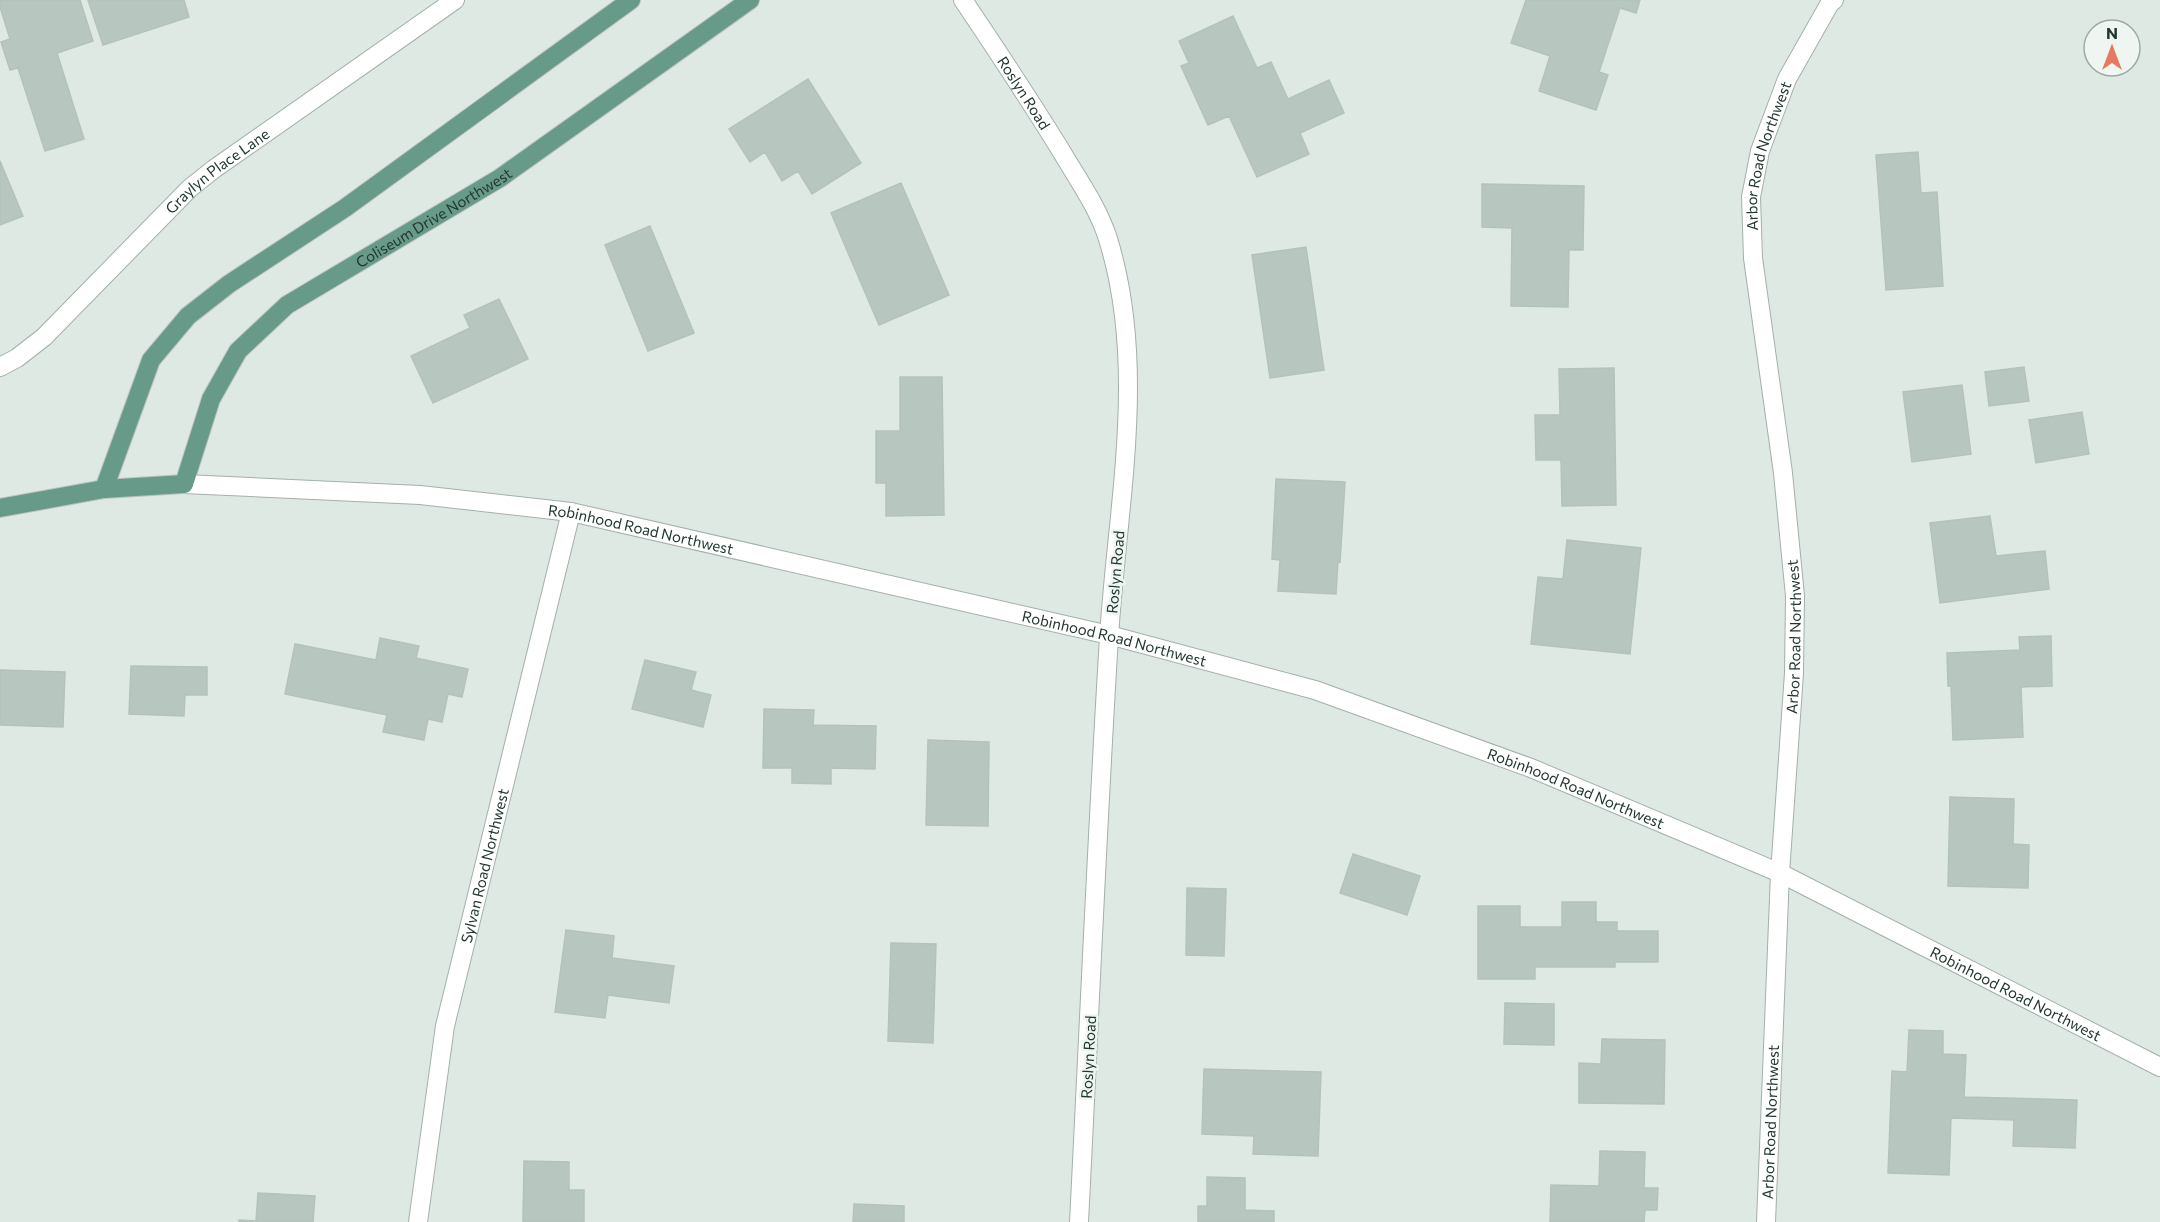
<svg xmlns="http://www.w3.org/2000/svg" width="2160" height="1222" font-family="Commissioner,sans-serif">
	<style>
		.building { fill: #b8c6c0; stroke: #b3c2bb; stroke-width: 1.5 }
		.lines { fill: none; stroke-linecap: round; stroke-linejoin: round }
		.minor-casing { stroke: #a3b0aa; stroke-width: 20 }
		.tertiary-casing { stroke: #a3b0aa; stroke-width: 20 }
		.primary-casing { stroke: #bdc3c1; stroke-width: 20 }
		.minor { stroke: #fff; stroke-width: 18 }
		.tertiary { stroke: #fff; stroke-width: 18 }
		.primary { stroke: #689a8a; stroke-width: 18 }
		.labels { text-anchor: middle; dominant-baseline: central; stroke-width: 5; stroke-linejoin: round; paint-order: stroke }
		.street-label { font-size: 15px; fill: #223730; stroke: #eff6f2 }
	</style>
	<rect width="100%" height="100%" fill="#dfe9e4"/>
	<path class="building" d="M 0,0 L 80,0 L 93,41 L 57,53 L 84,139 L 45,151 L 18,68 L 10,70 L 1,42 L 10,39 L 0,7 Z
		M 88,0 L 184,0 L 189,17 L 103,45 Z
		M 1526,0 L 1640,0 L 1636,13 L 1620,8 L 1599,72 L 1608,75 L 1596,110 L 1539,91 L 1550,56 L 1511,43 Z
		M 1233,16 L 1257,68 L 1271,62 L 1288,99 L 1329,80 L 1344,113 L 1300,133 L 1309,154 L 1257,177 L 1229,116 L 1208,125 L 1181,66 L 1189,63 L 1179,41 Z
		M 808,79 L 861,163 L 812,194 L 798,171 L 782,181 L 765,152 L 750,162 L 729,129 Z
		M 1918,152 L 1921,193 L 1937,192 L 1943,286 L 1886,290 L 1876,155 Z
		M 0,161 L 23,216 L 0,225 Z
		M 901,183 L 949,295 L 879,325 L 831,213 Z
		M 1482,184 L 1584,186 L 1583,250 L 1569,250 L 1568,307 L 1511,306 L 1512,228 L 1482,227 Z
		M 650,226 L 694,333 L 648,351 L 605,245 Z
		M 1306,247 L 1324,370 L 1270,378 L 1252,255 Z
		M 499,299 L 528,359 L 433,403 L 411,356 L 470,328 L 464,315 Z
		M 2024,367 L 2029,401 L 1989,406 L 1985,372 Z
		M 1614,368 L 1616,505 L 1562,506 L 1561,460 L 1536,460 L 1535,415 L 1560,415 L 1559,369 Z
		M 900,377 L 942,377 L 944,515 L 886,516 L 886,483 L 876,483 L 876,431 L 900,431 Z
		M 1962,385 L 1971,454 L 1912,462 L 1903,392 Z
		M 2082,412 L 2089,454 L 2036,463 L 2029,420 Z
		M 1276,479 L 1345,482 L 1340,562 L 1338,561 L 1336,594 L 1278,591 L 1280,560 L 1272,559 Z
		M 1990,516 L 1996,556 L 2045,551 L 2049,589 L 1940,603 L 1930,523 Z
		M 1567,540 L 1641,548 L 1630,654 L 1531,644 L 1538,577 L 1563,579 Z
		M 2051,636 L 2052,686 L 2021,687 L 2023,737 L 1953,740 L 1951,686 L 1948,686 L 1947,653 L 2020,650 L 2019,637 Z
		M 380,638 L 419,646 L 416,658 L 468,669 L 462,697 L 448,694 L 442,722 L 428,719 L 424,740 L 383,732 L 387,715 L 285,694 L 295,644 L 376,660 Z
		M 645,660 L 696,672 L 691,690 L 711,695 L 703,727 L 632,709 Z
		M 131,666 L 207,667 L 207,695 L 185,695 L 184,716 L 129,714 Z
		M 0,670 L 65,672 L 63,727 L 0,725 Z
		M 764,709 L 814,710 L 813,725 L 876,726 L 875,769 L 831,768 L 831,784 L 792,783 L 792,768 L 763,768 Z
		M 928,740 L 989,742 L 988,826 L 926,825 Z
		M 1950,797 L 2014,799 L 2013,844 L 2029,845 L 2028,888 L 1948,886 Z
		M 1353,854 L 1420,876 L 1407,915 L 1340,893 Z
		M 1187,888 L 1226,889 L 1224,956 L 1186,955 Z
		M 1562,902 L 1596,902 L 1596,922 L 1617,922 L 1617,931 L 1658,931 L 1658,962 L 1615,962 L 1615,967 L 1535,967 L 1535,979 L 1478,979 L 1478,906 L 1520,906 L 1520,927 L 1562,927 Z
		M 566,930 L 614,936 L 612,958 L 674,966 L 669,1003 L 608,995 L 605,1018 L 555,1012 Z
		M 891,943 L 936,944 L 933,1043 L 888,1041 Z
		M 1505,1003 L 1554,1004 L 1554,1045 L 1504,1044 Z
		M 1909,1030 L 1943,1031 L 1943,1054 L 1966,1055 L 1964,1097 L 2077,1100 L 2075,1148 L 2013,1146 L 2014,1120 L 1951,1118 L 1949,1175 L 1888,1173 L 1892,1071 L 1907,1072 Z
		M 1602,1039 L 1665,1040 L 1664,1104 L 1579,1103 L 1579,1063 L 1601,1064 Z
		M 1204,1069 L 1321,1072 L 1318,1156 L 1253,1154 L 1254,1136 L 1202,1134 Z
		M 1600,1151 L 1645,1152 L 1644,1188 L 1658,1188 L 1657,1210 L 1645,1210 L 1644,1222 L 1550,1222 L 1551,1185 L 1599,1186 Z
		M 524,1161 L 569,1162 L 569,1190 L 584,1190 L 584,1222 L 523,1222 Z
		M 1207,1177 L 1245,1178 L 1245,1210 L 1274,1211 L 1274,1222 L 1198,1222 L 1198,1206 L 1207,1206 Z
		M 258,1193 L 315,1196 L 313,1222 L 239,1222 L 239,1220 L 256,1221 Z
		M 854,1204 L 904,1206 L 904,1222 L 853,1222 Z"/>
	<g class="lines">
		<defs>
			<g id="minor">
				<path id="s1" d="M 963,0 C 996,49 1029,99 1060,149 C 1077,178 1098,207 1108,239 C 1148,368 1117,506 1109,637 C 1097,832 1089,1027 1079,1222"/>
				<path id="s2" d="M 0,367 L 17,358 L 44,337 L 190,188 L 214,169 L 455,0"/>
				<path id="s3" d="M 418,1222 L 445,1026 L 571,512"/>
				<path id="s4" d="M 1766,1222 L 1780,873 L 1794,673 L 1795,596 L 1783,473 L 1753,258 L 1751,197 L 1760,151 L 1787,79 L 1830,3 L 1834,0"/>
			</g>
			<g id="tertiary">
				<path id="s5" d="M 184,484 L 420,495 L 571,512 L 1109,635 L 1315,690 L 1531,768 L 1780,873 L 2160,1067"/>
			</g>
			<g id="primary">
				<path d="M 104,489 L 151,360 L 188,316 L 229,284 L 345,208 L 631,0"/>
				<path id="s6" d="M 0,508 L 104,489 L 184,484 L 211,399 L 238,351 L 287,305 L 500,178 L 750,0"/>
			</g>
		</defs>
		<use href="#minor" class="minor-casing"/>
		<use href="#tertiary" class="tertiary-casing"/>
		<use href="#primary" class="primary-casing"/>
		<use href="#minor" class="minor"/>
		<use href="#tertiary" class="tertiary"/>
		<use href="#primary" class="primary"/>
	</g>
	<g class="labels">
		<g class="street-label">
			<text stroke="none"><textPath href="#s1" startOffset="111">Roslyn Road</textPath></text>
			<text stroke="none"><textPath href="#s4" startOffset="1072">Arbor Road Northwest</textPath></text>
			<text stroke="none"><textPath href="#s2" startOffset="294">Graylyn Place Lane</textPath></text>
			<text stroke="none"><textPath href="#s6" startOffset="568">Coliseum Drive Northwest</textPath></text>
			<text stroke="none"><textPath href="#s5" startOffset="460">Robinhood Road Northwest</textPath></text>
			<text transform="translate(1115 572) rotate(-85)">Roslyn Road</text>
			<text stroke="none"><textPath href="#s4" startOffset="586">Arbor Road Northwest</textPath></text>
			<text stroke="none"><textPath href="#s5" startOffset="946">Robinhood Road Northwest</textPath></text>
			<text stroke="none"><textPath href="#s5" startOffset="1432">Robinhood Road Northwest</textPath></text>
			<text stroke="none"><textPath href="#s3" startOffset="363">Sylvan Road Northwest</textPath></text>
			<text stroke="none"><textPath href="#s5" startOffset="1918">Robinhood Road Northwest</textPath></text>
			<text transform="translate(1088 1057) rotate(-87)">Roslyn Road</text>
			<text stroke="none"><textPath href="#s4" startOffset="100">Arbor Road Northwest</textPath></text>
		</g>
	</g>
	<g transform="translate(2112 48)"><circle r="28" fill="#eff6f2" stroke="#9daaa4" stroke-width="1.5"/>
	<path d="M0-4.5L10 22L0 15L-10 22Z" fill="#e47a62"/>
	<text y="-9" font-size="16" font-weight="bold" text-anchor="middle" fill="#223730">N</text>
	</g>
</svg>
